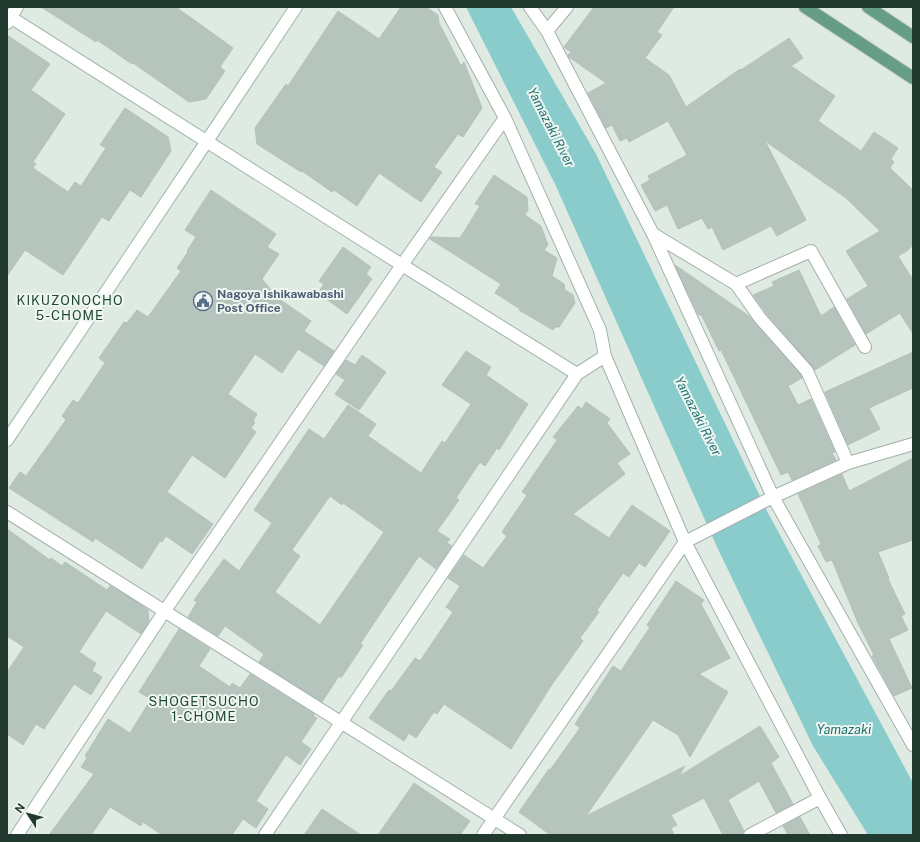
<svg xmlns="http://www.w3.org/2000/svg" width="920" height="842" font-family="'Public Sans',sans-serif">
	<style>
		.water { fill: #8acccb }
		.building { fill: #b5c4bc; stroke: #b2c3b9; fill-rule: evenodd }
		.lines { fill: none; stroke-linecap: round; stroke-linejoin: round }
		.lane-casing { stroke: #a2b1a9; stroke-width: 14 }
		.street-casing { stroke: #a2b1a9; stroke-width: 14 }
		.secondary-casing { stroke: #a1b8ac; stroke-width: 14 }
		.primary-casing { stroke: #bcc4c0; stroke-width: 14 }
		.lane { stroke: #fff; stroke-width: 12 }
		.street { stroke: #fff; stroke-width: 12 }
		.secondary { stroke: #fff; stroke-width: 12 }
		.primary { stroke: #669d85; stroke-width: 12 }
		.labels { text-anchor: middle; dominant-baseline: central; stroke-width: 4; stroke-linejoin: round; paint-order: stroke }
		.service-label { font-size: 12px; font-weight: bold; fill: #4e5e75; stroke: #eff6f2; text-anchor: start }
		.water-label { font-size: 13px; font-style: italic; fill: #1f7170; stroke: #eff6f2 }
		.neighbourhood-label { font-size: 13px; letter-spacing: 1px; fill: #1f4937; stroke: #eff6f2 }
	</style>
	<rect width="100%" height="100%" fill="#dfeae3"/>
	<path class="water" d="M 466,7 L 511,7 L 596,154 L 767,511 L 913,783 L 913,835 L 868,835 L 813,746 L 717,547 L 555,184 Z"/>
	<path class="building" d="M 41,7 L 176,7 L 233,48 L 220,67 L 225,71 L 206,99 L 189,102 L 133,63 L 132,64 L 97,40 L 96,42 Z
		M 401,7 L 426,7 L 438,15 L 439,23 L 461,66 L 464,62 L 482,108 L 463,137 L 458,134 L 434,167 L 442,172 L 421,202 L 379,173 L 357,206 L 334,190 L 332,192 L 302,171 L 301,172 L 257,144 L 255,128 L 286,84 L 288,86 L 338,11 L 379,39 Z
		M 594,7 L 674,7 L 657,32 L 662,35 L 645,58 L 669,75 L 686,107 L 740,69 L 741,70 L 789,38 L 803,58 L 791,66 L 835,96 L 818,121 L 861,151 L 874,132 L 898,148 L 891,159 L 894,162 L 890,168 L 913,190 L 913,245 L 907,251 L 898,256 L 913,280 L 913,334 L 900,313 L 866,334 L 847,299 L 868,286 L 846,251 L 880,231 L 846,198 L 765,141 L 806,220 L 777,236 L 771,226 L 723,250 L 712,227 L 708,229 L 702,218 L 678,229 L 667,205 L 655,211 L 641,185 L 650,180 L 648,176 L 687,155 L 668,121 L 629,142 L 627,138 L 620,141 L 612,125 L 606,128 L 588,93 L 606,83 L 569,57 L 568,55 L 571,52 L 564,47 Z
		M 7,35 L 50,64 L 31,90 L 65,114 L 33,162 L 36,164 L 33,168 L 68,192 L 75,182 L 81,186 L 106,148 L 100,145 L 125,108 L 168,137 L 171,151 L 141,197 L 130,190 L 109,221 L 102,217 L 63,275 L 25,250 L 7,276 Z
		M 494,175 L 527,197 L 528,210 L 525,215 L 541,226 L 548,245 L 544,250 L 557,258 L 552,276 L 564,284 L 565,290 L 573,295 L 575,303 L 559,327 L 555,327 L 553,330 L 519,310 L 520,309 L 495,293 L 501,284 L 430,239 L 431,237 L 460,238 L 480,206 L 475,204 Z
		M 211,190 L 276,234 L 267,247 L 279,254 L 262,279 L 271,290 L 269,292 L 311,321 L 304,331 L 334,351 L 324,366 L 298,349 L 282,373 L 255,354 L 228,394 L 257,414 L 253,421 L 255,422 L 251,428 L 256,432 L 225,478 L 192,455 L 167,492 L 213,524 L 192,554 L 166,536 L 162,542 L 160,541 L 142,569 L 95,538 L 93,542 L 9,488 L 20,472 L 26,476 L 66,420 L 62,416 L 73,400 L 78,403 L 105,363 L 99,358 L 124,322 L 127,323 L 137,310 L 148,317 L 181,271 L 177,268 L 188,252 L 187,251 L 196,237 L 185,230 Z
		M 343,247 L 371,267 L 366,274 L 372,279 L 347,314 L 318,293 L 324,284 L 319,281 Z
		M 675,265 L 749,316 L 801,375 L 802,378 L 788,386 L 798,405 L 811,399 L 835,452 L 832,453 L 836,460 L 792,480 L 788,472 L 781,475 L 721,350 L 719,351 L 702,316 L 698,314 Z
		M 799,270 L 821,316 L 834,307 L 855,345 L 815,370 L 766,313 L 753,295 L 774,286 L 772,282 Z
		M 466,351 L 491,367 L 486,375 L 528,404 L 499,450 L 497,448 L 485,466 L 480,462 L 456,498 L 459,500 L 437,531 L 450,539 L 447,543 L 452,546 L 436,569 L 419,556 L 360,644 L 363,645 L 341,678 L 339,676 L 322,702 L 259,662 L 264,654 L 225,626 L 218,636 L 188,617 L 197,602 L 194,600 L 224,559 L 239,571 L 272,523 L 254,510 L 309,429 L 324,439 L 348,405 L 376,424 L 368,436 L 421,473 L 442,441 L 445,443 L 471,404 L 442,385 ZM 330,496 L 342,505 L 343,503 L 384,532 L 320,625 L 275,592 L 300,556 L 292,550 Z
		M 913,352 L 913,388 L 869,408 L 880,429 L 848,445 L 825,392 Z
		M 362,355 L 386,372 L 359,410 L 335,394 L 345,380 L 336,374 L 346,360 L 355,365 Z
		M 586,402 L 610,419 L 607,423 L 630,454 L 617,463 L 625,474 L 573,514 L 609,538 L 632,505 L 670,531 L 645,567 L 639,563 L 629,577 L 623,573 L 597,610 L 599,612 L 580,638 L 583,641 L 551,686 L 511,749 L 444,704 L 437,714 L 434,712 L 416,738 L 409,733 L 404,741 L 369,718 L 389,690 L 391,691 L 415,658 L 420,661 L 453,612 L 446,607 L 460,586 L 448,578 L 464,555 L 483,568 L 507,536 L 502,532 L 527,495 L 522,492 L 557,440 L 553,437 L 578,406 L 582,409 Z
		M 913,458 L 913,540 L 878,552 L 889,578 L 888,579 L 905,614 L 901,616 L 908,630 L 889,639 L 912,688 L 894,696 L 872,656 L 874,655 L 858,623 L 832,560 L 826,562 L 818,546 L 821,544 L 798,494 L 842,474 L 849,491 Z
		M 7,529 L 50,560 L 51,558 L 62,566 L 65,562 L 107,590 L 110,586 L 132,599 L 148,610 L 149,621 L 141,634 L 106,611 L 79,652 L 96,663 L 92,671 L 102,677 L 91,695 L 74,684 L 44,729 L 36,724 L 23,745 L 7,734 L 7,672 L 24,647 L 7,636 Z
		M 676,581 L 704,600 L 701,604 L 730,658 L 699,674 L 728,692 L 690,757 L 678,735 L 653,720 L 586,816 L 685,766 L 679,776 L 760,726 L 779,757 L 771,763 L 793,804 L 776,813 L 759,781 L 728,800 L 744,831 L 743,835 L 723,835 L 704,798 L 671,815 L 677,825 L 671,828 L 674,835 L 548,835 L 549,834 L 519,812 L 549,769 L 550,770 L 580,728 L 575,724 L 613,666 L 621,671 L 650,627 L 647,625 Z
		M 179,629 L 210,649 L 199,666 L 230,687 L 232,683 L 240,688 L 250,674 L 314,714 L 313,716 L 317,718 L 301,742 L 311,749 L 300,765 L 286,755 L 256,801 L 268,809 L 256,828 L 243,819 L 232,835 L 162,835 L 143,822 L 141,826 L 110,807 L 91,835 L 49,835 L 94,774 L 81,767 L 87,758 L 85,756 L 108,719 L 130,733 L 151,699 L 139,692 Z
		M 414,783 L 470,821 L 460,835 L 378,835 Z
		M 322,809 L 361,835 L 304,835 Z
		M 800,817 L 810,835 L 788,835 L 783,826 Z"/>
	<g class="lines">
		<defs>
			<path id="lane" d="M 653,234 L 736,284 L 760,318 L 807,371 L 848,463
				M 736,284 L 811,251 L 865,347"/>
			<path id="street" d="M 445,7 L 505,118 L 600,330 L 605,356 L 685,542 L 820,798 L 841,835
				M 530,7 L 547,31 L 653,234 L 773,497 L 913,745
				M 7,23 L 17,7
				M 547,31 L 567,7
				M 7,512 L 520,835
				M 17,835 L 164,612 L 402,265 L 505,118
				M 483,835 L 685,542 L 773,497 L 848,463 L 913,444
				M 750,835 L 820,798"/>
			<path id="secondary" d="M 7,15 L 402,265 L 577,374
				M 7,440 L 207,141 L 296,7
				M 265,835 L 577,374 L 605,356"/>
			<path id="primary" d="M 805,7 L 913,78
				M 868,7 L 913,37"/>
		</defs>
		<use href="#lane" class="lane-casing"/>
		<use href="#street" class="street-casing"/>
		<use href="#secondary" class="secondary-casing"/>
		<use href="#primary" class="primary-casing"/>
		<use href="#lane" class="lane"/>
		<use href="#street" class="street"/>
		<use href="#secondary" class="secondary"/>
		<use href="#primary" class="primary"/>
	</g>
	<defs>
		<symbol id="civic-ring" viewBox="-11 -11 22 22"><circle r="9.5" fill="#eff6f2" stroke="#5c6f8a" stroke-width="1.5"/><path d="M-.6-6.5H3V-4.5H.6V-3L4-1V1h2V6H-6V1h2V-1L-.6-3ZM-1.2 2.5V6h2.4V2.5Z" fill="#5c6f8a"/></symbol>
	</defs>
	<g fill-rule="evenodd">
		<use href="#civic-ring" x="192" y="290" width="22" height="22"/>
	</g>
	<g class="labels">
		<g class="service-label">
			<text x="217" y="294">Nagoya Ishikawabashi<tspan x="217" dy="14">Post Office</tspan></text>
		</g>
		<g class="water-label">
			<text transform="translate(551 127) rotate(63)">Yamazaki River</text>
			<text transform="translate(698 416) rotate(63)">Yamazaki River</text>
			<text x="844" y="729">Yamazaki</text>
		</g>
		<g class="neighbourhood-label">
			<text x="70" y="300">KIKUZONOCHO<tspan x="70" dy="15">5-CHOME</tspan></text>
			<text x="204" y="701">SHOGETSUCHO<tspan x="204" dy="15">1-CHOME</tspan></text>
		</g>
	</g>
	<rect width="920" height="842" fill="none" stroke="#21392e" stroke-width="16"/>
	<g transform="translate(28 814) rotate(306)" stroke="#eff6f2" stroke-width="3" paint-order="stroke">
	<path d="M0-3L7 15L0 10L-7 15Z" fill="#21392e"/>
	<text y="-6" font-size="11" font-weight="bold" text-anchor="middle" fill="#21392e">N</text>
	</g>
</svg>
